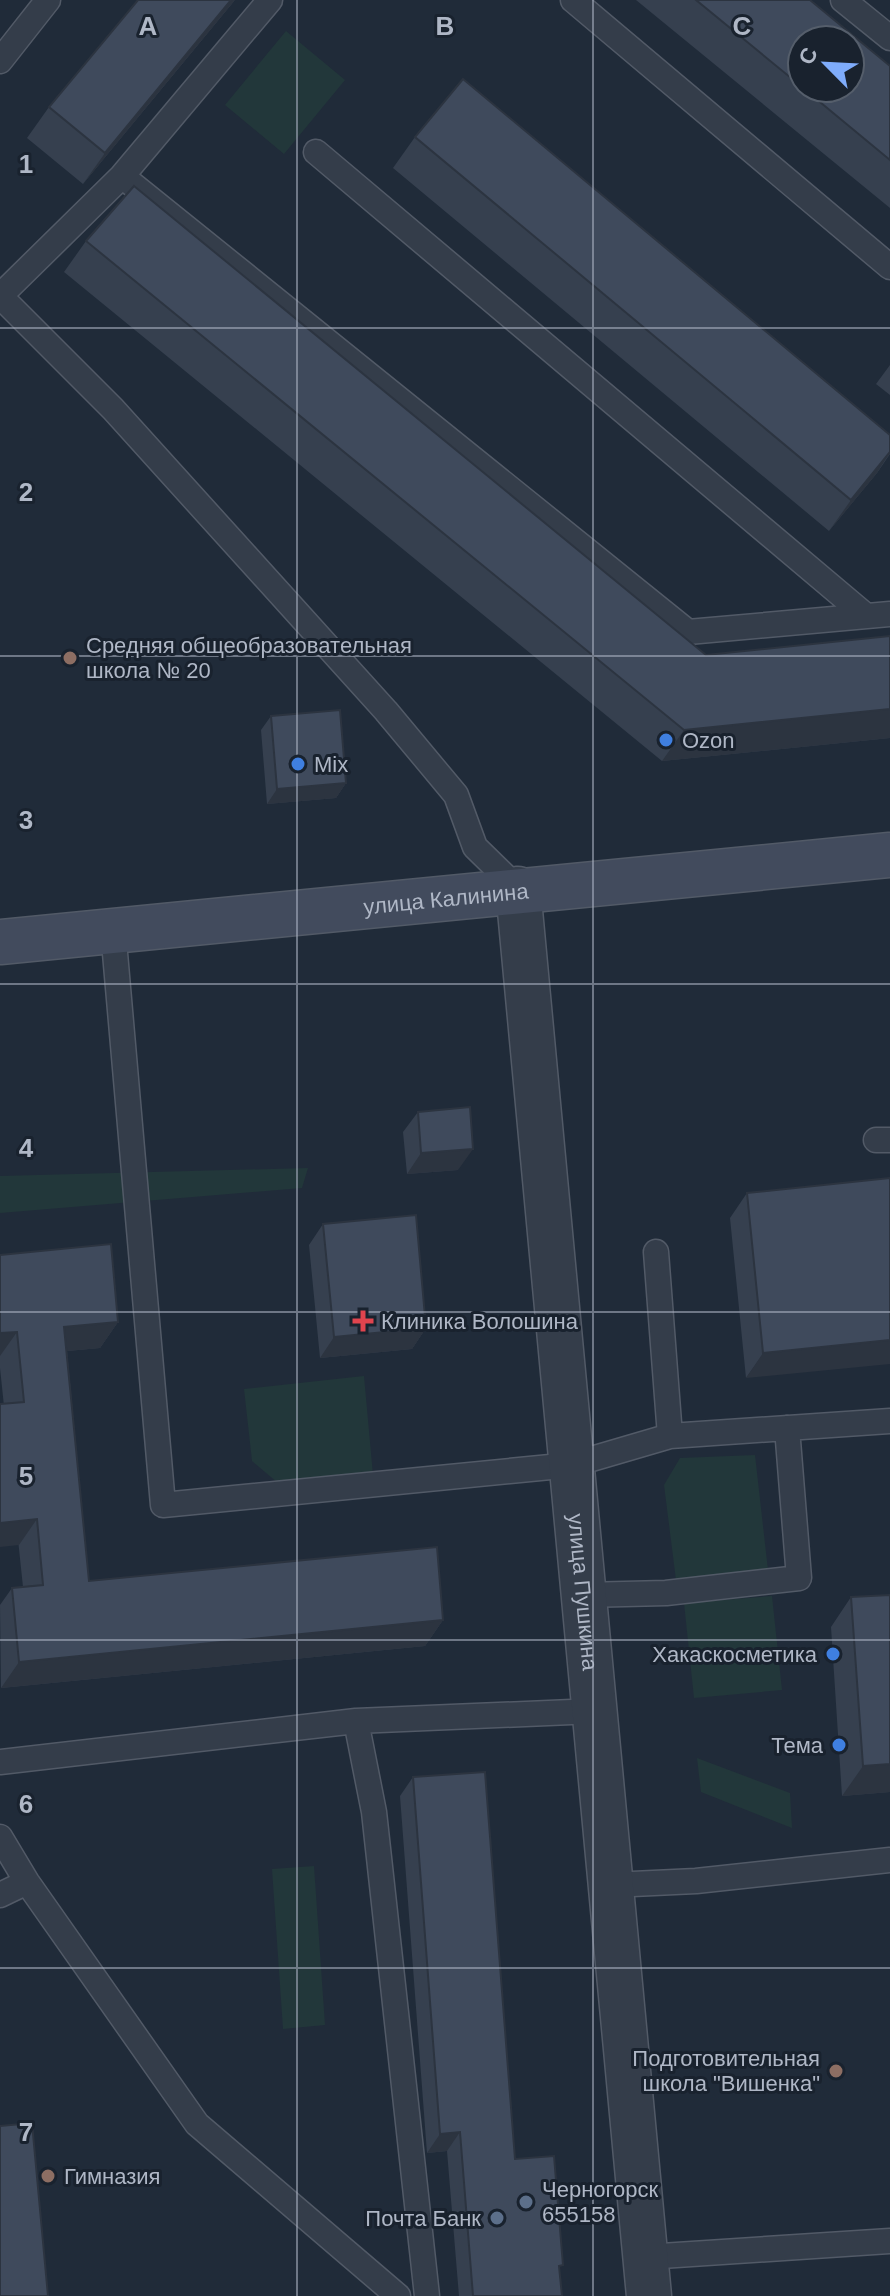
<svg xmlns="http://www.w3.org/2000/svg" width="890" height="2296" font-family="Arial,sans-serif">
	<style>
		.green { fill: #22373a }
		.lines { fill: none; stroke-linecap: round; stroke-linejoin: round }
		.lane-casing { stroke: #525a67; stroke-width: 27 }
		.street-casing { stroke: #525a67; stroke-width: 47 }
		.secondary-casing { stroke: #525a67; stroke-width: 47 }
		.lane { stroke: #343d4a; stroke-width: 24 }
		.street { stroke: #343d4a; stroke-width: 44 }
		.secondary { stroke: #424b5d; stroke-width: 44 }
		.wall { fill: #36404f }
		.shaded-wall { fill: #2c3440 }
		.building { fill: #3f4a5c; stroke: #2c3440; stroke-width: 2 }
		.grid { fill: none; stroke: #afb7c6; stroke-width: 2; stroke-opacity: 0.55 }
		.education-dot { fill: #8d6e63; stroke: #19222e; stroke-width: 3 }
		.shop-dot { fill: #3f7fe0; stroke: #19222e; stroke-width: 3 }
		.health-dot { fill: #e0444e; stroke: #19222e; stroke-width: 3 }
		.service-dot { fill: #5c6f8a; stroke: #19222e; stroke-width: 3 }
		.labels { text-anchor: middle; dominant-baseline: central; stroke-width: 6; stroke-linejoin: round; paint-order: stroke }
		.poi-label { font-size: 22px; fill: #afb7c6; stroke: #19222e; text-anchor: start }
		.street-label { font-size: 22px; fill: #afb7c6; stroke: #19222e }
		.grid-label { font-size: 26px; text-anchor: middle; font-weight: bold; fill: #afb7c6; stroke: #19222e; stroke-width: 6; stroke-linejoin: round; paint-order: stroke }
	</style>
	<rect width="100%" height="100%" fill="#202b39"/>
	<path class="green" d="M 286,31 L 345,80 L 284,154 L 225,105 Z
		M 308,1168 L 302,1188 L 0,1213 L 0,1176 Z
		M 364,1376 L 373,1475 L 278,1483 L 252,1461 L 244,1389 Z
		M 755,1455 L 768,1570 L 676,1580 L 664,1485 L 680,1458 Z
		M 772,1596 L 782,1690 L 694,1698 L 684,1603 Z
		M 697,1758 L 790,1793 L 792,1828 L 701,1792 Z
		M 314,1866 L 325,2025 L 283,2029 L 272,1869 Z"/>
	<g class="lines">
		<defs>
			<path id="lane" d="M 270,0 L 122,176 L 688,632 L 890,614
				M 573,0 L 890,267
				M 843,0 L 890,38
				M 0,61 L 48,0
				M 316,152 L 865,615
				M 122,176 L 0,296 L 113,409 L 386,711 L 456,795 L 475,847 L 518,889
				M 113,930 L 163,1505 L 571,1465 L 670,1436 L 890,1421
				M 876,1140 L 890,1140
				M 656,1252 L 670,1436
				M 583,1595 L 666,1593 L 799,1578 L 787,1428
				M 356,1721 L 374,1812 L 427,2296
				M 0,1762 L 356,1721 L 595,1711
				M 0,1837 L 27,1882 L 197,2124 L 398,2296
				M 611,1885 L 696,1881 L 890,1860
				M 0,1895 L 27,1882
				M 646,2257 L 890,2241"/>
			<g id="street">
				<path id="s1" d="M 518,889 L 649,2296"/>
			</g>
			<g id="secondary">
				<path id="s2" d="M 0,942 L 890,855"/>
			</g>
		</defs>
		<use href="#lane" class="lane-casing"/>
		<use href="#street" class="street-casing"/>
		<use href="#secondary" class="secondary-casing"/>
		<use href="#lane" class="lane"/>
		<use href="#street" class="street"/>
		<use href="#secondary" class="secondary"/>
	</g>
	<path class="wall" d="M 235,0 L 83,184 L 27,138 L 49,107 Z
		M 636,0 L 810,0 L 890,66 L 890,208 Z
		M 415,137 L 890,435 L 890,454 L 877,473 L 829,531 L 393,168 Z
		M 86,241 L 706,655 L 890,636 L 890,738 L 662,761 L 64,272 Z
		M 890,365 L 890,395 L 876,384 Z
		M 271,716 L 346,783 L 336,798 L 267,804 L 261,730 Z
		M 418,1112 L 458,1170 L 407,1174 L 403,1132 Z
		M 890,1178 L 746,1378 L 730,1218 L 747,1193 Z
		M 323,1224 L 426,1328 L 412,1349 L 320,1358 L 309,1245 Z
		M 0,1255 L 118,1322 L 100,1348 L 67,1351 L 89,1581 L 443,1620 L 425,1646 L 1,1688 L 0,1605 L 12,1588 L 23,1587 L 0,1368 Z
		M 851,1597 L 890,1792 L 842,1796 L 831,1627 Z
		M 413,1777 L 515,2159 L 559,2271 L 562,2296 L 459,2296 L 447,2151 L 427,2153 L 400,1796 Z"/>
	<path class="shaded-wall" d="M 231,0 L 235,0 L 83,184 L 105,153 Z
		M 890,452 L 877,473 L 829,531 L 851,500 Z
		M 890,709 L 890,738 L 662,761 L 684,730 Z
		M 346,783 L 336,798 L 267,804 L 277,789 Z
		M 473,1149 L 458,1170 L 407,1174 L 421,1153 Z
		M 118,1322 L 100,1348 L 46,1353 L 64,1327 Z
		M 426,1328 L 412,1349 L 320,1358 L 334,1337 Z
		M 17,1332 L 0,1356 L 0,1333 Z
		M 890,1340 L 890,1364 L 746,1378 L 763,1353 Z
		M 37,1519 L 19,1545 L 0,1547 L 0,1523 Z
		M 443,1620 L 425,1646 L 1,1688 L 19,1662 Z
		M 890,1764 L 890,1792 L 842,1796 L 863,1766 Z
		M 460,2132 L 447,2151 L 427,2153 L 440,2134 Z"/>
	<path class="building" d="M 138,0 L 231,0 L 105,153 L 49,107 Z
		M 696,0 L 810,0 L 890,66 L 890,160 L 803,88 L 850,88 L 850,40 L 802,40 L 802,87 Z
		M 463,79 L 890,435 L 890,452 L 851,500 L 415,137 Z
		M 134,186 L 706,655 L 890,636 L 890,709 L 684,730 L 86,241 Z
		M 340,710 L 346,783 L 277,789 L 271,716 Z
		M 470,1107 L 473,1149 L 421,1153 L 418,1112 Z
		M 890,1178 L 890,1340 L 763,1353 L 747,1193 Z
		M 416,1215 L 426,1328 L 334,1337 L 323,1224 Z
		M 111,1244 L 118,1322 L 64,1327 L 89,1581 L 437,1547 L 443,1620 L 19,1662 L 12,1588 L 43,1585 L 37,1519 L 0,1523 L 0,1404 L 24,1402 L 17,1332 L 0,1333 L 0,1255 Z
		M 890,1595 L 890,1764 L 863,1766 L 851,1597 Z
		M 485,1772 L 515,2159 L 554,2156 L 563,2265 L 559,2266 L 562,2296 L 473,2296 L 460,2132 L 440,2134 L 413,1777 Z
		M 32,2123 L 48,2296 L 0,2296 L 0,2126 Z"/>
	<path class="grid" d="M 297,0 L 297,2296M 593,0 L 593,2296M 0,328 L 890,328M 0,656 L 890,656M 0,984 L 890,984M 0,1312 L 890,1312M 0,1640 L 890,1640M 0,1968 L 890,1968"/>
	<g class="education-dot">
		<circle cx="70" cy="658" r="8"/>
		<circle cx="836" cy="2071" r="8"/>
		<circle cx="48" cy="2176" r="8"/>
	</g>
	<g class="shop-dot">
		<circle cx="666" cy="740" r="8"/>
		<circle cx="298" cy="764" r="8"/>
		<circle cx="833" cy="1654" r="8"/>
		<circle cx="839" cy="1745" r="8"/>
	</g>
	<path class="health-dot" d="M359 1309h8v8h8v8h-8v8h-8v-8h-8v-8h8z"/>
	<g class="service-dot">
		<circle cx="526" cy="2202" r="8"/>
		<circle cx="497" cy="2218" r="8"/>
	</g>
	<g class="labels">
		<g class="poi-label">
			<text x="86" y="645">Средняя общеобразовательная<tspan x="86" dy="25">школа № 20</tspan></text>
			<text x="682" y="740">Ozon</text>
			<text x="314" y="764">Mix</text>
			<text x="381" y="1321">Клиника Волошина</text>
			<text x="817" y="1654" text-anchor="end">Хакаскосметика</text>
			<text x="823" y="1745" text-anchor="end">Тема</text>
			<text x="820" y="2058" text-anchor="end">Подготовительная<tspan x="820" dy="25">школа "Вишенка"</tspan></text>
			<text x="64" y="2176">Гимназия</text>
			<text x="542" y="2189">Черногорск<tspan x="542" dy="25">655158</tspan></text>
			<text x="481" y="2218" text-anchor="end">Почта Банк</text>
		</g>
		<g class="street-label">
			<text stroke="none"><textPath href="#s2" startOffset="448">улица Калинина</textPath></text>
			<text stroke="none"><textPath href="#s1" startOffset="706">улица Пушкина</textPath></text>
		</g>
	</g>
	<g class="grid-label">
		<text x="148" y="35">A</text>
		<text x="445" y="35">B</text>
		<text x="742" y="35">C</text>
		<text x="26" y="173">1</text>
		<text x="26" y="501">2</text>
		<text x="26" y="829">3</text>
		<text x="26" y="1157">4</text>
		<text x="26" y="1485">5</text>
		<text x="26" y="1813">6</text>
		<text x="26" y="2141">7</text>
	</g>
	<g transform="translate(826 64) rotate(294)"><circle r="38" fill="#19222e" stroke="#555e6b" stroke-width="2"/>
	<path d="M0-6L14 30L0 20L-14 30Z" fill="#7facfb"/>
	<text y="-12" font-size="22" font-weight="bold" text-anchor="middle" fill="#afb7c6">С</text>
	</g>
</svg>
